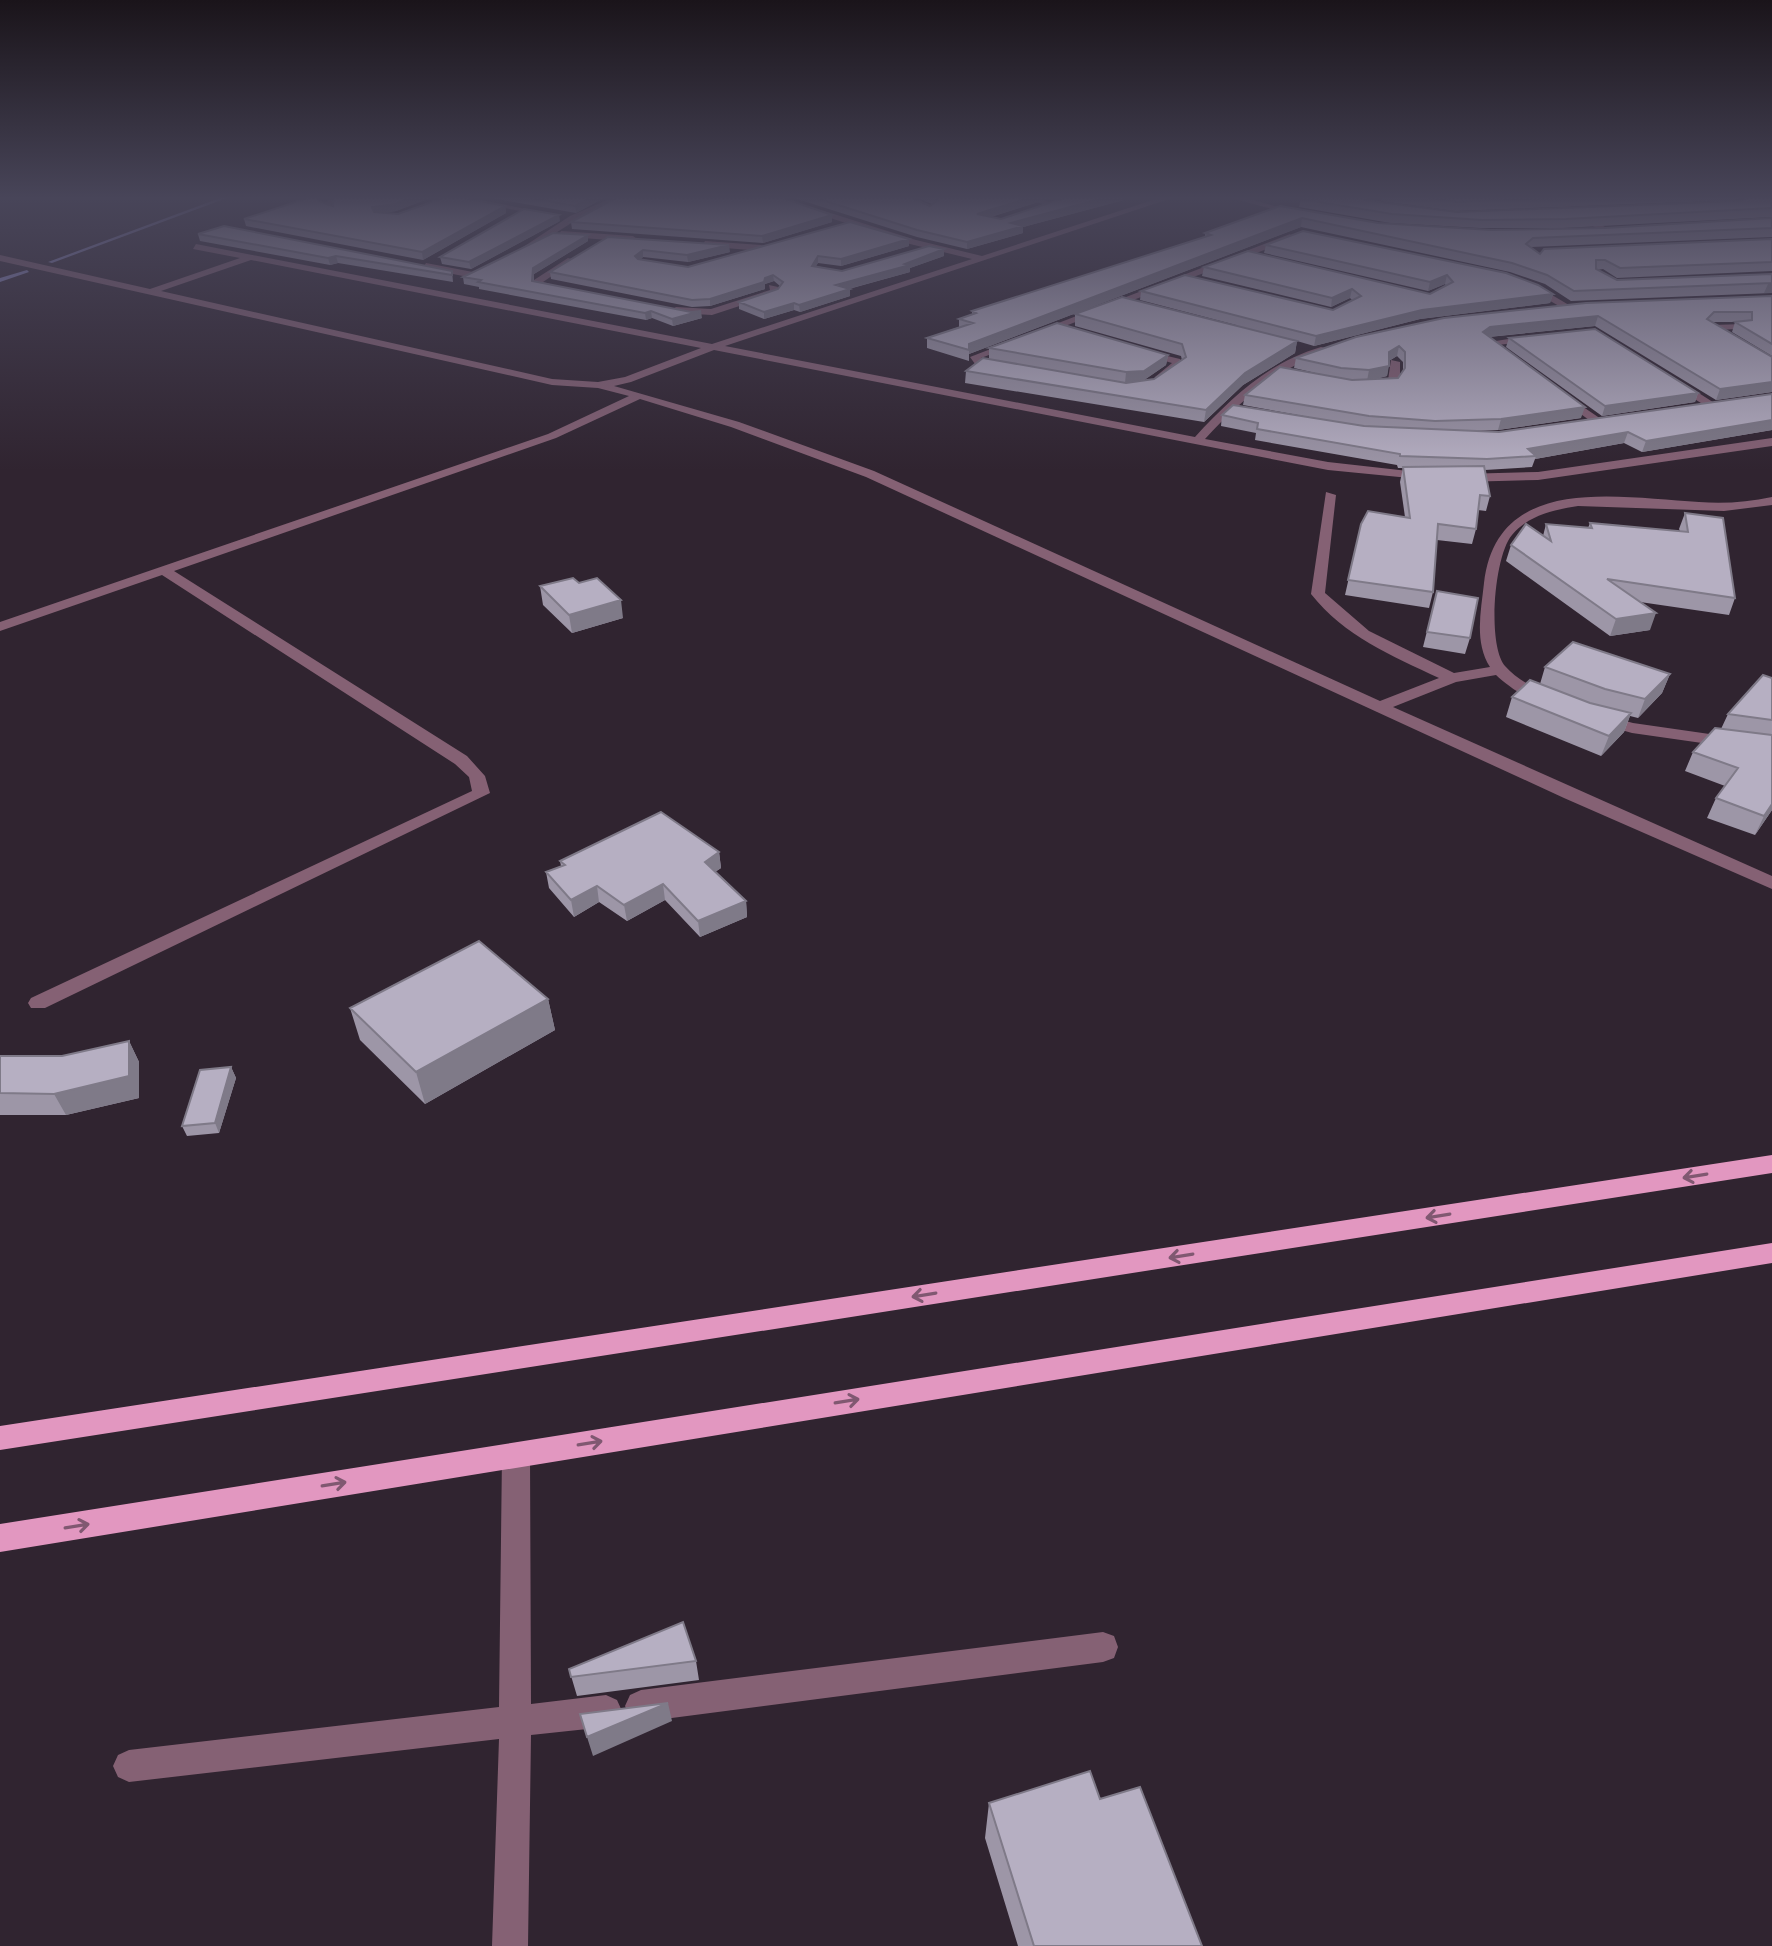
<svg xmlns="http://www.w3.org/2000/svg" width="1772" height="1946" font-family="'Crimson Pro',serif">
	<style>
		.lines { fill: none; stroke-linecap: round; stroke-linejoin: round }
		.stream { fill: #8d8ac3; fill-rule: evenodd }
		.minor { fill: #856174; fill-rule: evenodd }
		.major { fill: #e297c0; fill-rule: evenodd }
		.wall { fill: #9d96a7; fill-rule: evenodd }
		.shaded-wall { fill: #7f7a88 }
		.building { fill: #b6afc2; stroke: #7f7a88; stroke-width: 2 }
		.oneway { stroke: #805871 }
	</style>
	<rect width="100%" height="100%" fill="#302430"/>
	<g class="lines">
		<path class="stream" d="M 220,198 L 227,198 L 52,263 L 48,262 Z
			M 27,270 L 29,272 L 0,282 L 0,278 Z"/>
		<path class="minor" d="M 333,198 L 345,198 L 331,205 L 333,210 L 321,205 Z
			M 449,198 L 470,198 L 552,214 L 548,216 Z
			M 612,198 L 624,198 L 576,220 L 518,257 L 511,255 L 570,216 Z
			M 769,198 L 783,198 L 916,240 L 982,256 L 1159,198 L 1172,198 L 725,346 L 1195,437 C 1231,398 1269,362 1321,347 L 1325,348 L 1325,352 C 1276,370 1240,401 1205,439 L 1328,462 L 1426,473 L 1432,477 L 1430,480 L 1328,470 L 714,350 L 631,382 L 614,386 L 739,422 L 874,471 L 1380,701 L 1439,678 C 1392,656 1344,636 1311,594 L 1326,492 L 1336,495 L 1325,593 L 1369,631 L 1454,673 L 1490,667 C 1474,642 1481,611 1484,583 C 1497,472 1619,498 1699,502 C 1724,504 1748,502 1772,497 L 1772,505 L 1724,511 L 1578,506 C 1553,510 1529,515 1512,535 C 1494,556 1487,645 1505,666 C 1517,680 1535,688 1552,696 L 1552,702 C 1533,705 1509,687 1496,675 L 1456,682 L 1393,707 L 1772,876 L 1772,889 L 1564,798 L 866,477 L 731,427 L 640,399 L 556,438 L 174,571 L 467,756 L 485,776 L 490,793 L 45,1008 L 31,1008 L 28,1003 L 31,998 L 472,791 L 469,777 L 455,764 L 162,575 L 0,631 L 0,622 L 548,434 L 629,396 L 598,388 L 552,385 L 0,261 L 0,255 L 150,289 L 240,258 L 193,249 L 196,244 L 712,344 L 972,259 L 910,244 ZM 251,260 L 701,348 L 625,377 L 598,382 L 552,379 L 161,291 Z
			M 1024,198 L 1038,198 L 1056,205 L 1052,207 Z
			M 1231,198 L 1246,198 L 1306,215 L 1302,217 Z
			M 1545,198 L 1556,198 L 1610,230 L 1603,232 Z
			M 561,231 L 633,236 L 637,239 L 633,242 L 558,236 Z
			M 1290,234 L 1293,239 L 981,358 L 1007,366 L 1007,370 L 975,364 L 970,357 Z
			M 705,241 L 761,245 L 765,248 L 761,251 L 702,246 Z
			M 568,258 L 575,260 L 543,282 L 565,288 L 565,292 L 538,288 L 534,284 L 534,280 Z
			M 426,263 L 473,272 L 478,275 L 473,278 L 423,268 Z
			M 1524,282 L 1530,282 L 1574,308 L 1566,310 L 1524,286 Z
			M 769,285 L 778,287 L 776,294 L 712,315 L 676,313 L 671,310 L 676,307 L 711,309 L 770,290 Z
			M 1746,324 L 1746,328 L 1722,330 L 1772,360 L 1772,367 L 1706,328 L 1711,325 Z
			M 1534,335 L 1539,338 L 1538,340 L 1498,345 L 1507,353 L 1502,356 L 1483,343 Z
			M 1138,349 L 1180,359 L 1183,366 L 1163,381 L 1155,381 L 1155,377 L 1172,363 L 1138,353 Z
			M 1391,360 L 1400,362 L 1400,378 L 1395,385 L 1366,388 L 1366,384 L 1388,380 Z
			M 1672,381 L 1680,381 L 1719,406 L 1709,408 L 1672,385 Z
			M 1564,394 L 1604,421 L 1604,425 L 1596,425 L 1560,399 L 1558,397 Z
			M 1772,438 L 1772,446 L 1538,480 L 1462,482 L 1456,478 L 1462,474 L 1538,472 Z
			M 1603,715 L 1633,723 L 1772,743 L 1772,753 L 1632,733 L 1597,723 L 1597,717 Z
			M 516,1443 L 526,1446 L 530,1455 L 531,1704 L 606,1695 L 617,1700 L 622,1711 L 617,1722 L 606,1727 L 531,1735 L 528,1946 L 492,1946 L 499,1739 L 129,1782 L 118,1777 L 113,1766 L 118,1755 L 129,1750 L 499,1707 L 502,1455 L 506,1446 Z
			M 1103,1632 L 1114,1636 L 1118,1647 L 1114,1658 L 1103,1662 L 641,1722 L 630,1717 L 625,1706 L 630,1695 L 641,1690 Z"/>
		<path class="major" d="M 1772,1155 L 1772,1173 L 0,1450 L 0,1426 Z
			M 1772,1243 L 1772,1263 L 0,1552 L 0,1524 Z"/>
	</g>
	<path class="wall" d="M 319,198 L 319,201 L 333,206 L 335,198 L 430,198 L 396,211 L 384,213 L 398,214 L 505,206 L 506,213 L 423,260 L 246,226 L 244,219 Z
		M 491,198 L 604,198 L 576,213 Z
		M 794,198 L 912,198 L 930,206 L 932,204 L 918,198 L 1051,198 L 991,217 L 1001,219 L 1064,198 L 1124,198 L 1124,200 L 1023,227 L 1023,233 L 967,249 L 917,237 Z
		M 1367,198 L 1365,200 L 1457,212 L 1741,201 L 1745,199 L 1744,198 L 1772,198 L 1772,217 L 1563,228 L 1480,228 L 1390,223 L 1299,207 L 1301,199 Z
		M 1382,198 L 1739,198 L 1735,200 L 1455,211 L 1381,201 Z
		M 1280,206 L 1378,223 L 1491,230 L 1605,228 L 1772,218 L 1772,237 L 1531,247 L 1540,254 L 1772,239 L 1772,271 L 1617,278 L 1603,269 L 1597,270 L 1617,280 L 1772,274 L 1772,293 L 1571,301 L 1545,284 L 1510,272 L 1301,227 L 969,354 L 969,361 L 927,348 L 927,338 L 959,327 L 959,319 L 972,314 L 972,311 L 1205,237 L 1205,233 Z
		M 832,215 L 832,222 L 763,243 L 572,229 L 571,222 Z
		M 560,221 L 471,269 L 442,264 L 440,257 Z
		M 198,234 L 452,271 L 453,282 L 338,263 L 330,265 L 200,241 Z
		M 588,235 L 588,241 L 534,274 L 534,281 L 702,318 L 673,326 L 652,318 L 646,320 L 479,289 L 479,287 L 464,284 L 463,277 Z
		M 608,237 L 730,252 L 688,262 L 643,257 L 640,260 L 688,267 L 909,239 L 909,246 L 841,266 L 818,263 L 816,266 L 842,271 L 944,256 L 910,268 L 910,272 L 849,289 L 850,296 L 800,312 L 794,310 L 764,319 L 739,309 L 739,302 L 778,289 L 780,286 L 774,281 L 765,284 L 765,289 L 710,306 L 692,307 L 551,279 L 550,272 Z
		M 1266,245 L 1553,294 L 1550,303 L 1420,319 L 1314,346 L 1297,341 L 1295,353 L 1243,385 L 1204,422 L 965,383 L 966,371 L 989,358 L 989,348 L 1168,355 L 1166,365 L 1144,380 L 1154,379 L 1182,360 L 1181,356 L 1075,326 L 1075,314 L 1236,325 L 1140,300 L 1141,291 L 1333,310 L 1352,300 L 1350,298 L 1331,307 L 1202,276 L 1204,267 L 1430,294 L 1446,286 L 1445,284 L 1428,291 L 1264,253 Z
		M 1772,296 L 1772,356 L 1732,332 L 1735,322 L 1739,322 L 1711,322 L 1772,357 L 1772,392 L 1716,400 L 1595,326 L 1489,337 L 1581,418 L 1498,430 L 1473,431 L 1499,432 L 1772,394 L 1772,430 L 1642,452 L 1624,443 L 1535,459 L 1532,467 L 1485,470 L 1490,496 L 1486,511 L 1478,510 L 1476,529 L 1472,544 L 1437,540 L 1433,592 L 1429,608 L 1345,595 L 1361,524 L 1405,517 L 1400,482 L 1403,468 L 1398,468 L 1397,465 L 1255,440 L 1256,433 L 1221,426 L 1222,415 L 1326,420 L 1243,405 L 1245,395 L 1324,375 L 1294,368 L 1296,358 L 1356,337 ZM 1397,356 L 1403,362 L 1403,371 L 1398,378 L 1375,379 L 1387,376 L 1389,361 Z
		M 1509,338 L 1698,393 L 1695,402 L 1602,416 L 1506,347 Z
		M 1685,513 L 1735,598 L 1729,615 L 1640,602 L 1650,630 L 1610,636 L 1506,561 L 1511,545 L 1543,536 L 1546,524 L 1588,528 L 1590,523 L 1680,531 L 1679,529 Z
		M 540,586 L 623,618 L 572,633 L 543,605 Z
		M 1437,591 L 1470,638 L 1465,654 L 1423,647 Z
		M 1545,667 L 1670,674 L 1662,693 L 1638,718 L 1630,716 L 1624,732 L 1601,756 L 1506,717 L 1512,697 L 1540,684 Z
		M 1772,678 L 1772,810 L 1755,835 L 1707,818 L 1716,798 L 1725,786 L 1685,771 L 1693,752 L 1721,729 L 1728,714 Z
		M 719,852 L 721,868 L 715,872 L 746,901 L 747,917 L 700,937 L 665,900 L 627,921 L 599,902 L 574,917 L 549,888 L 546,872 L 561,866 L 560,861 Z
		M 548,999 L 555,1030 L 425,1104 L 360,1040 L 350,1008 Z
		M 129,1041 L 139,1062 L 139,1098 L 66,1115 L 0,1115 L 0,1056 L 62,1056 Z
		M 231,1067 L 236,1078 L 219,1133 L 187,1136 L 182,1126 Z
		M 696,1661 L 699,1680 L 577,1696 L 569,1669 Z
		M 1100,1799 L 1202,1946 L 1018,1946 L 985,1838 L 989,1803 Z"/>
	<path class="shaded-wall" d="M 410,198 L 430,198 L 396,211 L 374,214 L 372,207 Z
		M 590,198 L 604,198 L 576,213 L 575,206 Z
		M 1029,198 L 1051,198 L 977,221 L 977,214 Z
		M 1104,198 L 1124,198 L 1124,200 L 1023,227 L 1023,233 L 967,249 L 967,242 L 1011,223 Z
		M 505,206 L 506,213 L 423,260 L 422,252 Z
		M 559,215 L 560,221 L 471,269 L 469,262 Z
		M 832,215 L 832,222 L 763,243 L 762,236 Z
		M 1302,218 L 1301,227 L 969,354 L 969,344 Z
		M 588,235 L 588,241 L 534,274 L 533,288 L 532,281 L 533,268 Z
		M 909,239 L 909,246 L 841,266 L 841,259 Z
		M 729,245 L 730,252 L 688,262 L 687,255 Z
		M 944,249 L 944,256 L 910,268 L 910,272 L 837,292 L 836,285 L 905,264 Z
		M 643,250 L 643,257 L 636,263 L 635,256 Z
		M 336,256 L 338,263 L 330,265 L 328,258 Z
		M 818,256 L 818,263 L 812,272 L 812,266 Z
		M 773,275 L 774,281 L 765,284 L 765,289 L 710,306 L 710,299 Z
		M 1447,275 L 1445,284 L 1428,291 L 1430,282 Z
		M 1772,283 L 1772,293 L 1764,293 L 1768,284 Z
		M 850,289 L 850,296 L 800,312 L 799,305 Z
		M 1352,289 L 1350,298 L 1331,307 L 1332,298 Z
		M 1553,294 L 1550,303 L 1420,319 L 1314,346 L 1316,336 L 1422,310 Z
		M 794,303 L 794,310 L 764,319 L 764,312 Z
		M 651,311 L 652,318 L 646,320 L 645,313 Z
		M 701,311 L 702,318 L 673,326 L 672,319 Z
		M 1598,316 L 1595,326 L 1488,337 L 1483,332 L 1490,327 Z
		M 1297,341 L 1295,353 L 1243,385 L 1204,422 L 1206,410 L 1245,373 Z
		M 1399,346 L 1397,356 L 1387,362 L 1389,352 Z
		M 1168,355 L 1166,365 L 1143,381 L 1125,383 L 1126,372 Z
		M 1389,366 L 1387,376 L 1367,381 L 1369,370 Z
		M 1772,382 L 1772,392 L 1716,400 L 1720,389 Z
		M 1698,393 L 1695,402 L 1602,416 L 1605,406 Z
		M 1585,407 L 1581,418 L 1498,430 L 1501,419 Z
		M 1772,420 L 1772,430 L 1642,452 L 1646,441 Z
		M 1628,432 L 1624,443 L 1535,459 L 1536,456 L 1528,449 Z
		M 621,600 L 623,618 L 572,633 L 569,615 Z
		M 1656,613 L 1650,630 L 1610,636 L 1616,619 Z
		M 1670,674 L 1662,693 L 1638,718 L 1645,699 Z
		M 1631,713 L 1624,732 L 1601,756 L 1609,736 Z
		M 1772,804 L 1772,810 L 1755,835 L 1764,816 Z
		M 719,852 L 721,868 L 706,878 L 705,862 Z
		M 663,884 L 665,900 L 627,921 L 624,905 Z
		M 597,886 L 599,902 L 574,917 L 571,900 Z
		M 746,901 L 747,917 L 700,937 L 698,921 Z
		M 548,999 L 555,1030 L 425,1104 L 416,1072 Z
		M 129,1041 L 139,1062 L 139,1098 L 66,1115 L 54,1094 Z
		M 231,1067 L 236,1078 L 219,1133 L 215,1123 Z
		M 668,1703 L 672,1721 L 593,1756 L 587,1737 Z"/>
	<path class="building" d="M 308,198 L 318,198 L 318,201 L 333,206 L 333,200 L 335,198 L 410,198 L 395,204 L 372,207 L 374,212 L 398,214 L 443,198 L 464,198 L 505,206 L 422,252 L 244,219 Z
		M 531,198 L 590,198 L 575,206 Z
		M 616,198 L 783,198 L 832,215 L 762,236 L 571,222 Z
		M 816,198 L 912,198 L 930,206 L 938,200 L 935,198 L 1029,198 L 977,214 L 1001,219 L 1064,198 L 1104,198 L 1011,223 L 1023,226 L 967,242 L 917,230 Z
		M 1363,198 L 1364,200 L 1457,212 L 1741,201 L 1746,198 L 1772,198 L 1772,208 L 1566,219 L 1482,220 L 1392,214 L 1301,199 Z
		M 1429,198 L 1556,198 L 1457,202 Z
		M 1280,206 L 1378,223 L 1491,230 L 1605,228 L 1772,218 L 1772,228 L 1533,238 L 1526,244 L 1540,254 L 1544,249 L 1772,239 L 1772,262 L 1620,268 L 1605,260 L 1596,260 L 1596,269 L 1617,280 L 1772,274 L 1772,283 L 1574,291 L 1547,275 L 1512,263 L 1302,218 L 969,344 L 969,350 L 927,338 L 973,323 L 959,319 L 976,313 L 972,311 L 1211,235 L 1205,233 Z
		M 524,209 L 559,215 L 469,262 L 440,257 Z
		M 850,222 L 909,239 L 841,259 L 818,256 L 812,266 L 842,271 L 929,246 L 944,249 L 905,264 L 910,265 L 836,285 L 850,289 L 799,305 L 794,303 L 764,312 L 739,302 L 778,289 L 783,282 L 773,275 L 765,278 L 764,282 L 710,299 L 692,300 L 550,272 L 608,237 L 729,245 L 687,255 L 643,250 L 635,256 L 638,259 L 688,267 Z
		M 224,226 L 452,271 L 452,275 L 336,256 L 328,258 L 198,234 Z
		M 1303,231 L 1506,273 L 1538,285 L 1553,294 L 1422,310 L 1316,336 L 1141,291 L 1185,275 L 1333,310 L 1361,296 L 1352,289 L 1332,298 L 1204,267 L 1248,251 L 1430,294 L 1453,282 L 1447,275 L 1430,282 L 1266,245 Z
		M 553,233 L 588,235 L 533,268 L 532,281 L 691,312 L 701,311 L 672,319 L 651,311 L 645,313 L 478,282 L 481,280 L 463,277 Z
		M 1772,296 L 1772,344 L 1735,322 L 1752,320 L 1752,312 L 1714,312 L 1707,319 L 1772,357 L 1772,382 L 1720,389 L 1598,316 L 1490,327 L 1483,332 L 1585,407 L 1501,419 L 1435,421 L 1369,416 L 1245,395 L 1280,367 L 1352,380 L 1398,378 L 1405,368 L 1405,352 L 1399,346 L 1389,352 L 1389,366 L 1369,370 L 1341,368 L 1296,358 L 1356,337 L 1444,318 L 1586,303 Z
		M 1122,297 L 1297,341 L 1245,373 L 1206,410 L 966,371 L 983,358 L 1126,383 L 1154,379 L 1186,357 L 1182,344 L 1075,314 Z
		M 1057,323 L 1168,355 L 1144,371 L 1126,372 L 989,348 Z
		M 1595,329 L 1698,393 L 1605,406 L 1509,338 Z
		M 1772,394 L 1772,420 L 1646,441 L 1628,432 L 1528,449 L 1536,456 L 1487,459 L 1400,456 L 1400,454 L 1257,429 L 1258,423 L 1222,415 L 1233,405 L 1364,426 L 1499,432 Z
		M 1484,466 L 1490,496 L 1480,495 L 1476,529 L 1438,524 L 1433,592 L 1348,580 L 1361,524 L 1368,511 L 1410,518 L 1403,467 Z
		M 1685,513 L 1723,518 L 1735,598 L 1607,579 L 1656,613 L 1616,619 L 1511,545 L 1526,524 L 1551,541 L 1546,524 L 1592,528 L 1590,523 L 1688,532 Z
		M 573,578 L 579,583 L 597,578 L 621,600 L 569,615 L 540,586 Z
		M 1437,591 L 1478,598 L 1470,638 L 1427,632 Z
		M 1573,642 L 1670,674 L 1645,699 L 1605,689 L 1545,667 Z
		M 1763,675 L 1772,678 L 1772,720 L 1728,714 Z
		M 1530,680 L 1590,703 L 1631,713 L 1609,736 L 1512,697 Z
		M 1715,728 L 1772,735 L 1772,804 L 1764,816 L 1716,798 L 1738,768 L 1693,752 Z
		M 661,812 L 719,852 L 705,862 L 746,901 L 698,921 L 663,884 L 624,905 L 597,886 L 571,900 L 546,872 L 565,865 L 560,861 Z
		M 479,941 L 548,999 L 416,1072 L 350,1008 Z
		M 129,1041 L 129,1076 L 54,1094 L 0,1093 L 0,1056 L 62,1056 Z
		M 231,1067 L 215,1123 L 182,1126 L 200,1070 Z
		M 683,1622 L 696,1661 L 571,1677 L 569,1669 Z
		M 668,1703 L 587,1737 L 580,1714 Z
		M 1090,1771 L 1100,1799 L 1140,1787 L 1202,1946 L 1034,1946 L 989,1803 Z"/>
	<defs><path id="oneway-shaft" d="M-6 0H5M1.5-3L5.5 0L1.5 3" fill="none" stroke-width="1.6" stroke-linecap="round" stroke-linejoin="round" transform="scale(2)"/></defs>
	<g class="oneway">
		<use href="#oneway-shaft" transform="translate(1695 1176) rotate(171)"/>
		<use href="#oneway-shaft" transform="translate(1438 1216) rotate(171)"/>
		<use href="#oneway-shaft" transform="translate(1181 1256) rotate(171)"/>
		<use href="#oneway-shaft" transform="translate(924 1295) rotate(171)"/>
		<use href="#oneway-shaft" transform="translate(847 1401) rotate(-9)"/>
		<use href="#oneway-shaft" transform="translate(590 1443) rotate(-9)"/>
		<use href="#oneway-shaft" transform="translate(334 1484) rotate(-9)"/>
		<use href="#oneway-shaft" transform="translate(77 1526) rotate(-9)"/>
	</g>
	<linearGradient id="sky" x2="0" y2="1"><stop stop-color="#1a141a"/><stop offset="0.42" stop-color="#484559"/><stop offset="1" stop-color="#484559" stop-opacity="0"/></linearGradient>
	<rect width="1772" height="471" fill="url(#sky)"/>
</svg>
